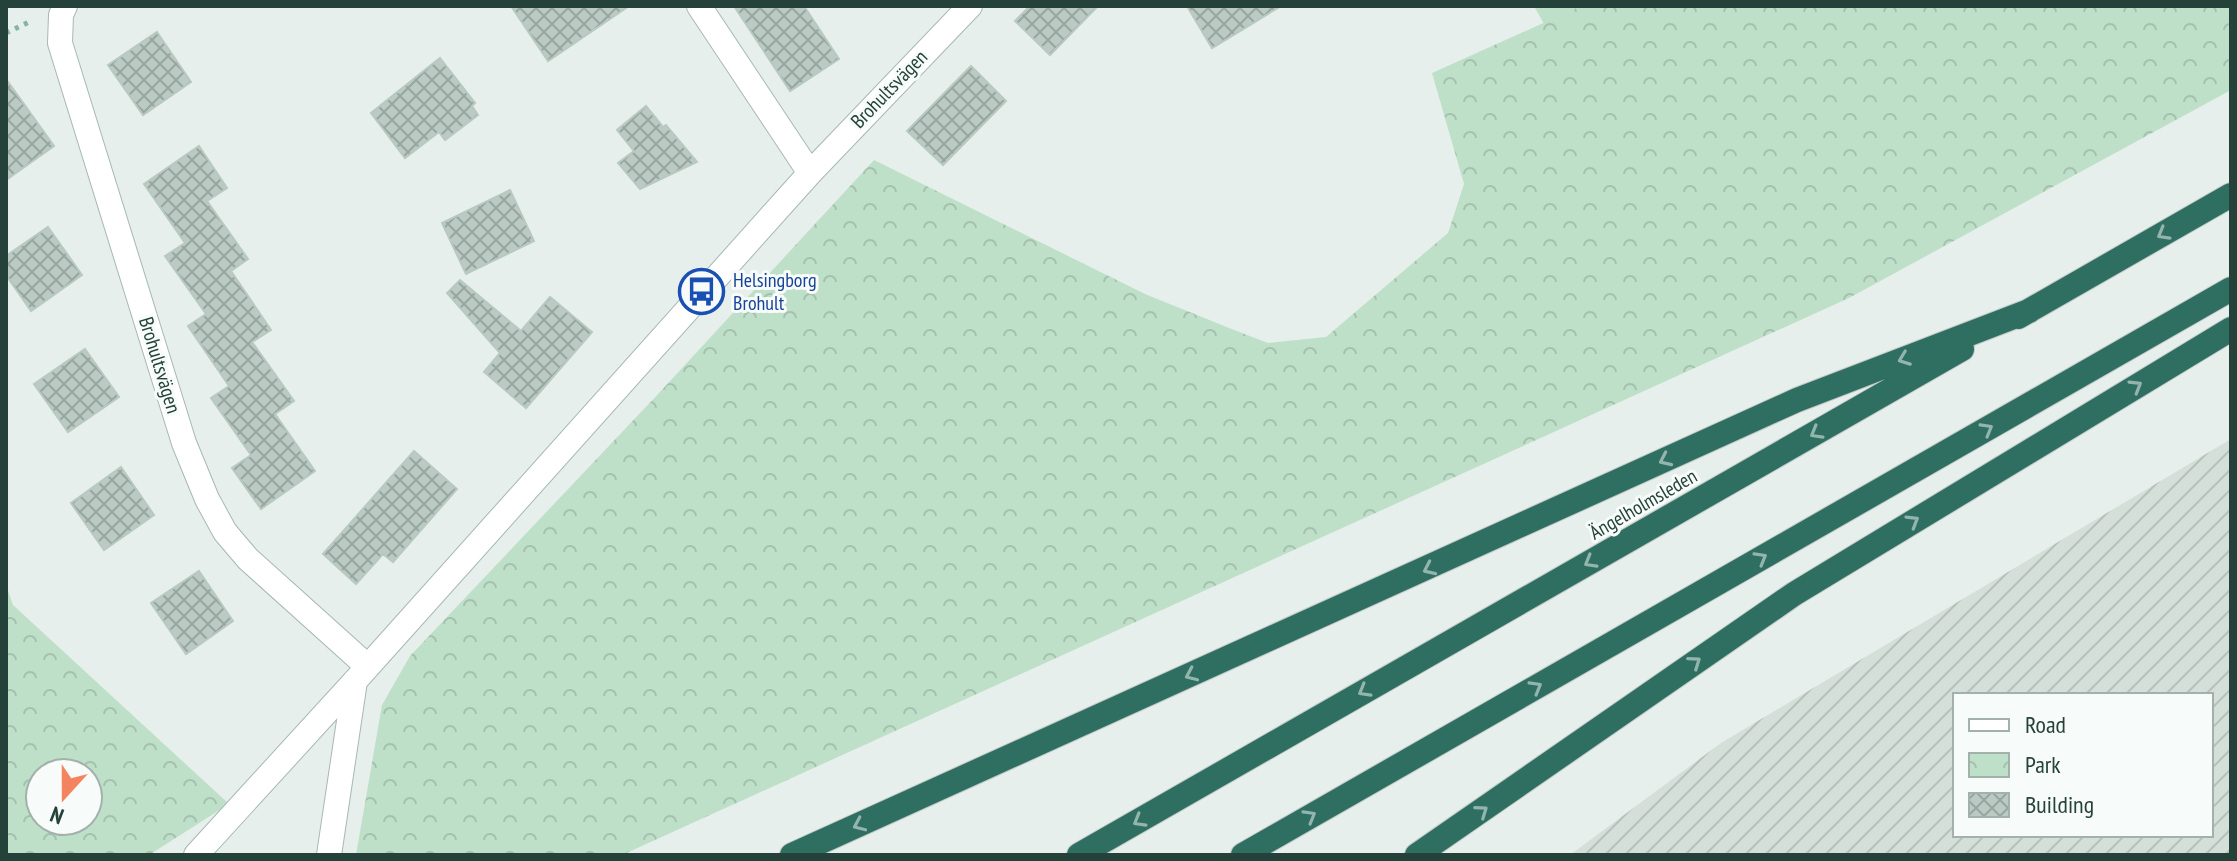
<svg xmlns="http://www.w3.org/2000/svg" width="2237" height="861" font-family="'PT Sans Narrow',sans-serif">
	<style>
		.industrial { fill: url(#industrial-furrows); fill-rule: evenodd }
		.grass { fill: #bfe0c8 }
		.park { fill: url(#park-crowns); fill-rule: evenodd }
		.building { fill: url(#building-cross-hatch); stroke: #b8c9c2; stroke-width: 2 }
		.lines { fill: none; stroke-linecap: round; stroke-linejoin: round }
		.minor-casing { stroke: #a8b8b2; stroke-width: 26 }
		.motorway-casing { stroke: #c2cac8; stroke-width: 26 }
		.path { stroke: #86b3a5; stroke-width: 5; stroke-dasharray: 4 6; stroke-linecap: butt }
		.minor { stroke: #fff; stroke-width: 24 }
		.motorway { stroke: #2f6f62; stroke-width: 24 }
		.oneway { stroke: #93b5ae }
		.labels { text-anchor: middle; dominant-baseline: central; stroke-width: 6; stroke-linejoin: round; paint-order: stroke }
		.street-label { font-size: 20px; fill: #24423a; stroke: #f7fbf9 }
		.transit-label { font-size: 20px; fill: #164399; stroke: #f7fbf9; text-anchor: start }
	</style>
	<defs>
		<pattern id="industrial-furrows" width="10" height="10" patternUnits="userSpaceOnUse" patternTransform="scale(2)"><rect width="10" height="10" fill="#d4dfda"/><path d="M-1 1l2-2M0 10L10 0M9 11l2-2" fill="none" stroke="#b6c1bc"/></pattern>
		<pattern id="park-crowns" width="20" height="18" patternUnits="userSpaceOnUse" patternTransform="scale(2)"><rect width="20" height="18" fill="#bfe0c8"/><path d="M2 6a3 3 0 1 1 6 0M12 15a3 3 0 1 1 6 0" fill="none" stroke="#a4c1ad"/></pattern>
		<pattern id="building-cross-hatch" width="8" height="8" patternUnits="userSpaceOnUse" patternTransform="scale(2)"><rect width="8" height="8" fill="#bbcac4"/><path d="M0 0l8 8M0 8l8-8" fill="none" stroke="#98a6a0"/></pattern>
	</defs>
	<rect width="100%" height="100%" fill="#e6efeb"/>
	<path class="industrial" d="M 2231,439 L 2231,855 L 1570,855 L 1721,743 ZM 1955,695 L 2211,695 L 2211,835 L 1955,835 Z"/>
	<path class="grass" d="M 1534,6 L 1581,6 L 1544,24 Z"/>
	<path class="park" d="M 1581,6 L 2231,6 L 2231,90 L 1849,298 L 622,855 L 356,855 L 382,705 L 410,656 L 660,392 L 874,160 L 1145,294 L 1229,328 L 1268,343 L 1326,337 L 1448,233 L 1464,184 L 1432,73 Z
		M 6,585 L 13,605 L 229,804 L 149,855 L 6,855 ZM 40,773 L 88,773 L 88,821 L 40,821 Z"/>
	<path class="building" d="M 511,6 L 629,6 L 548,61 Z
		M 734,6 L 804,6 L 839,59 L 790,91 Z
		M 1030,6 L 1098,6 L 1050,55 L 1015,21 Z
		M 1187,6 L 1281,6 L 1212,48 Z
		M 157,32 L 191,82 L 143,115 L 108,65 Z
		M 440,58 L 475,103 L 472,106 L 478,115 L 445,140 L 439,132 L 405,158 L 371,113 Z
		M 971,66 L 1006,101 L 943,165 L 907,131 Z
		M 6,79 L 54,146 L 6,180 Z
		M 646,106 L 663,127 L 666,125 L 697,162 L 640,189 L 618,163 L 634,151 L 617,130 Z
		M 199,146 L 227,188 L 207,201 L 248,259 L 231,271 L 271,330 L 252,342 L 294,401 L 275,414 L 315,471 L 261,509 L 232,468 L 251,455 L 211,398 L 229,386 L 188,326 L 206,314 L 165,256 L 185,243 L 144,184 Z
		M 510,190 L 534,241 L 466,274 L 442,223 Z
		M 48,227 L 82,275 L 31,311 L 6,275 L 6,256 Z
		M 460,280 L 521,331 L 550,297 L 592,332 L 526,408 L 484,372 L 500,353 L 447,293 Z
		M 85,349 L 119,397 L 68,432 L 34,384 Z
		M 414,451 L 457,489 L 393,562 L 383,554 L 356,584 L 323,554 Z
		M 121,467 L 154,515 L 104,550 L 71,503 Z
		M 199,571 L 233,621 L 186,654 L 151,603 Z"/>
	<g class="lines">
		<defs>
			<path id="minor" d="M 65,6 L 61,15 L 60,43 L 184,443 L 207,499 L 225,532 L 248,559 L 367,666
				M 699,6 L 810,173
				M 196,855 L 355,681 L 810,173 L 970,6
				M 329,855 L 355,681"/>
			<path id="motorway" d="M 2018,317 L 2231,195
				M 792,855 L 1797,400 L 2029,311
				M 1079,855 L 1962,349
				M 1243,855 L 2231,289
				M 1417,855 L 1794,594 L 2231,329"/>
		</defs>
		<use href="#minor" class="minor-casing"/>
		<use href="#motorway" class="motorway-casing"/>
		<path class="path" d="M 6,33 L 29,22"/>
		<use href="#minor" class="minor"/>
		<use href="#motorway" class="motorway"/>
	</g>
	<defs><path id="oneway-chevron" d="M-2-3.5L2.5 0L-2 3.5" fill="none" stroke-width="1.6" stroke-linecap="round" stroke-linejoin="round" transform="scale(2)"/></defs>
	<g class="oneway">
		<use href="#oneway-chevron" transform="translate(2163 234) rotate(150)"/>
		<use href="#oneway-chevron" transform="translate(1904 359) rotate(159)"/>
		<use href="#oneway-chevron" transform="translate(2136 386) rotate(-31)"/>
		<use href="#oneway-chevron" transform="translate(1987 429) rotate(-30)"/>
		<use href="#oneway-chevron" transform="translate(1816 433) rotate(150)"/>
		<use href="#oneway-chevron" transform="translate(1665 460) rotate(155)"/>
		<use href="#oneway-chevron" transform="translate(1913 521) rotate(-31)"/>
		<use href="#oneway-chevron" transform="translate(1761 558) rotate(-30)"/>
		<use href="#oneway-chevron" transform="translate(1590 562) rotate(150)"/>
		<use href="#oneway-chevron" transform="translate(1429 569) rotate(155)"/>
		<use href="#oneway-chevron" transform="translate(1695 662) rotate(-35)"/>
		<use href="#oneway-chevron" transform="translate(1191 675) rotate(156)"/>
		<use href="#oneway-chevron" transform="translate(1536 687) rotate(-30)"/>
		<use href="#oneway-chevron" transform="translate(1364 691) rotate(150)"/>
		<use href="#oneway-chevron" transform="translate(1482 811) rotate(-35)"/>
		<use href="#oneway-chevron" transform="translate(1310 816) rotate(-30)"/>
		<use href="#oneway-chevron" transform="translate(1139 821) rotate(150)"/>
		<use href="#oneway-chevron" transform="translate(859 825) rotate(156)"/>
	</g>
	<defs>
		<symbol id="bus-ring" viewBox="-11 -11 22 22"><circle r="9.5" fill="#f7fbf9" stroke="#1a4fb4" stroke-width="1.5"/><path d="M-5-6H5V4H4V6H2V4H-2V6H-4V4H-5ZM-3.5-4V0h7V-4ZM-3.5 1.2v1.5H-2V1.2ZM2 1.2v1.5H3.5V1.2Z" fill="#1a4fb4"/></symbol>
	</defs>
	<g fill-rule="evenodd">
		<use href="#bus-ring" x="676" y="266" width="51" height="51"/>
	</g>
	<g class="labels">
		<g class="street-label">
			<text transform="translate(889 89) rotate(-46)">Brohultsvägen</text>
			<text transform="translate(160 365) rotate(73)">Brohultsvägen</text>
			<text transform="translate(1643 504) rotate(-30)">Ängelholmsleden</text>
		</g>
		<g class="transit-label">
			<text x="733" y="280">Helsingborg<tspan x="733" dy="23">Brohult</tspan></text>
		</g>
	</g>
	<rect width="2237" height="861" fill="none" stroke="#24423a" stroke-width="16"/>
	<rect x="1953" y="693" width="260" height="144" fill="#f7fbf9" stroke="#a3b1ad" stroke-width="2"/>
	<rect x="1969" y="719" width="40" height="12" fill="#ffffff" stroke="#a3b1ad" stroke-width="2"/>
	<text x="2025" y="733" font-size="24" fill="#24423a">Road</text>
	<rect x="1969" y="753" width="40" height="24" fill="url(#park-crowns)" stroke="#a3b1ad" stroke-width="2"/>
	<text x="2025" y="773" font-size="24" fill="#24423a">Park</text>
	<rect x="1969" y="793" width="40" height="24" fill="url(#building-cross-hatch)" stroke="#a3b1ad" stroke-width="2"/>
	<text x="2025" y="813" font-size="24" fill="#24423a">Building</text>
	<g transform="translate(64 797) rotate(201)"><circle r="38" fill="#f7fbf9" stroke="#a3b1ad" stroke-width="2"/>
	<path d="M0-6L14 30L0 20L-14 30Z" fill="#f4845f"/>
	<text y="-12" font-size="22" font-weight="bold" text-anchor="middle" fill="#24423a">N</text>
	</g>
</svg>
